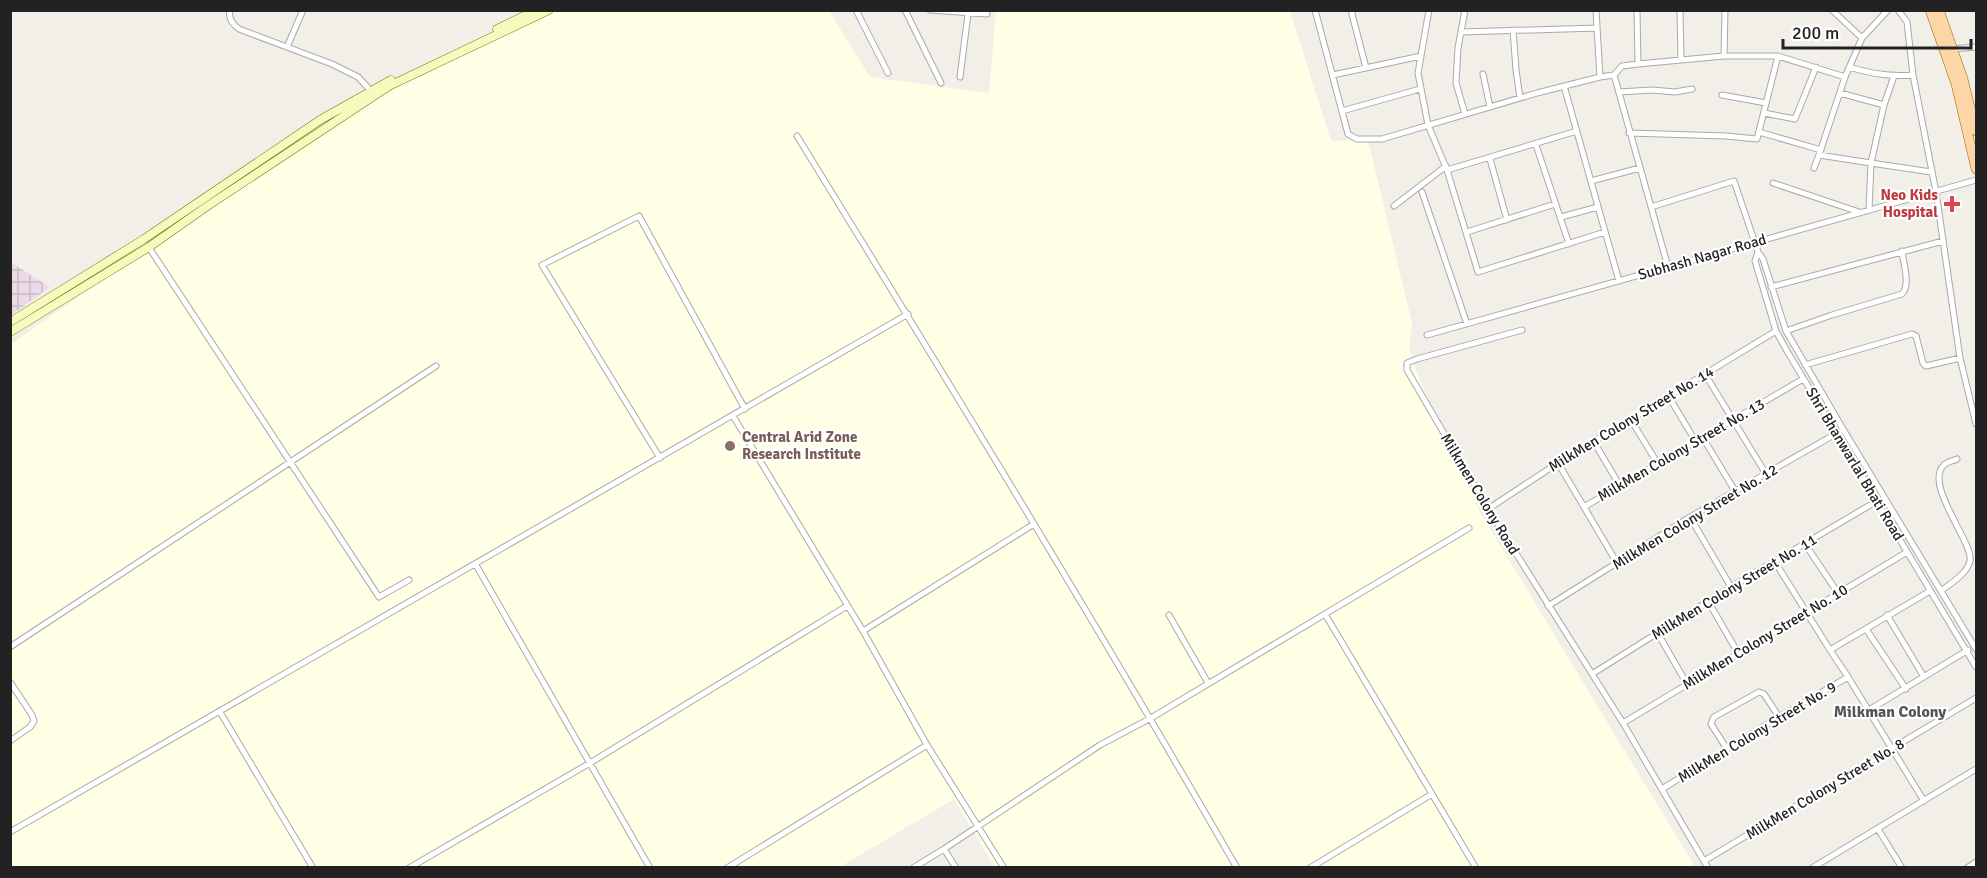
<svg xmlns="http://www.w3.org/2000/svg" width="1987" height="878" font-family="Signika,sans-serif">
	<style>
		.industrial { fill: url(#industrial-grid) }
		.education { fill: #ffffe5 }
		.lines { fill: none; stroke-linecap: round; stroke-linejoin: round }
		.street-casing { stroke: #a9a9a9; stroke-width: 7 }
		.secondary-casing { stroke: #707d05; stroke-width: 9 }
		.primary-casing { stroke: #a06b00; stroke-width: 10 }
		.street { stroke: #fff; stroke-width: 5 }
		.secondary { stroke: #f7fabf; stroke-width: 8 }
		.primary { stroke: #fcd6a4; stroke-width: 9 }
		.health-dot { fill: #e0444e; stroke: #fff; stroke-width: 2 }
		.education-dot { fill: #8d6e63; stroke: #fff; stroke-width: 2 }
		.labels { text-anchor: middle; dominant-baseline: central; stroke-width: 4.5; stroke-linejoin: round; paint-order: stroke }
		.health-label { font-size: 15px; font-weight: bold; fill: #be3a42; stroke: #fff; text-anchor: end }
		.street-label { font-size: 15px; fill: #222; stroke: #fff }
		.education-label { font-size: 15px; font-weight: bold; fill: #785e54; stroke: #fff; text-anchor: start }
		.neighbourhood-label { font-size: 16px; font-weight: bold; fill: #555; stroke: #fff }
	</style>
	<defs>
		<pattern id="industrial-grid" width="8" height="8" patternUnits="userSpaceOnUse" patternTransform="scale(1.5)"><rect width="8" height="8" fill="#ebdbe8"/><path d="M0 4h8M4 0v8" fill="none" stroke="#c9bcc7"/></pattern>
	</defs>
	<rect width="100%" height="100%" fill="#f2efe9"/>
	<path class="industrial" d="M 10,262 L 50,287 L 11,315 L 10,315 Z"/>
	<path class="education" d="M 545,11 L 829,11 L 870,77 L 989,93 L 996,11 L 1290,11 L 1331,141 L 1368,140 L 1412,323 L 1409,349 L 1420,381 L 1480,512 L 1695,867 L 995,867 L 954,799 L 840,867 L 11,867 L 10,345 L 149,247 L 397,82 Z"/>
	<g class="lines">
		<defs>
			<path id="street" d="M 230,10 C 228,18 232,24 239,29 L 332,64 L 358,77 L 371,91
				M 856,10 L 888,73
				M 905,10 L 941,83
				M 930,10 L 987,14
				M 1315,10 L 1348,134 L 1357,139 L 1382,139 L 1537,93 L 1600,77
				M 1351,10 L 1366,68
				M 1429,10 L 1418,73 L 1428,125 L 1447,170
				M 1465,10 L 1458,48 L 1456,83 L 1465,114
				M 1596,10 L 1600,77 L 1614,75 L 1668,267
				M 1637,10 L 1638,64
				M 1680,10 L 1681,60
				M 1832,10 L 1862,38 L 1888,10
				M 1898,10 L 1907,22 L 1913,75
				M 1513,30 L 1516,70 L 1520,98
				M 1461,32 L 1597,28
				M 287,47 L 303,10
				M 1951,49 L 1976,47
				M 1724,56 L 1725,10
				M 1778,56 L 1845,77 L 1862,38
				M 1849,67 C 1871,74 1890,77 1913,75 L 1936,192 L 1960,358 L 1976,424
				M 1483,74 L 1490,107
				M 1333,75 L 1421,56
				M 1614,75 L 1622,66 L 1638,64 L 1724,56 L 1778,56 L 1757,139 L 1726,136 L 1629,133
				M 960,77 L 968,14
				M 1564,86 L 1619,281
				M 1619,92 L 1652,90 L 1675,92 L 1692,89
				M 1840,93 L 1884,105
				M 1722,95 L 1766,103
				M 1342,111 L 1420,89
				M 1764,113 L 1795,119 L 1816,67
				M 1577,131 L 1447,170 L 1478,272 L 1605,232
				M 1759,132 L 1821,150
				M 797,136 C 946,378 1095,621 1237,868
				M 1536,145 L 1569,244
				M 1819,155 L 1845,77
				M 1490,159 L 1507,220
				M 1814,168 L 1819,155 L 1871,163 L 1884,105 L 1894,76
				M 1591,181 L 1640,168
				M 1773,183 L 1859,212
				M 1422,192 L 1467,324
				M 1394,206 L 1446,166
				M 1651,207 L 1734,181 L 1758,252 L 1763,259 L 1786,331 L 1843,429 L 1976,649
				M 1869,210 L 1871,163 L 1931,172
				M 1561,217 L 1598,207
				M 1467,232 L 1555,204
				M 148,246 L 379,597 L 409,580
				M 1758,252 L 1755,261 L 1776,331 L 1787,351 L 1976,667
				M 1771,287 L 1943,241
				M 1522,330 L 1417,359 L 1407,363 L 1407,370 L 1488,509 L 1623,723 L 1708,868
				M 1786,331 L 1832,315 L 1902,294 C 1911,284 1903,263 1902,251
				M 1427,335 L 1976,180
				M 1805,365 L 1912,334 L 1916,336 L 1923,363 L 1926,366 L 1960,358
				M 1705,374 L 1766,474
				M 1669,397 L 1696,442
				M 733,416 L 863,631 L 927,745 L 1004,868
				M 1631,420 L 1658,464
				M 1703,438 L 1735,491
				M 1594,442 L 1620,486
				M 660,458 L 542,265 L 639,216 L 745,409
				M 1558,463 L 1584,507
				M 1488,509 L 1558,463 L 1776,331
				M 1690,517 L 1731,587
				M 1469,528 L 1325,614 L 1476,868
				M 1805,544 L 1838,593
				M 1775,562 L 1830,650
				M 1617,563 L 1584,507 L 1803,379
				M 476,565 L 650,868
				M 1941,591 C 1951,583 1967,574 1970,561 C 1974,543 1923,484 1944,465 C 1946,462 1953,461 1957,459
				M 1708,601 L 1738,653
				M 1548,606 L 1690,517 L 1839,432
				M 1169,615 L 1208,683
				M 1887,615 L 1924,677
				M 1866,629 L 1906,689
				M 863,631 L 1034,524
				M 1657,632 L 1687,684
				M 10,647 L 436,366
				M 1592,674 L 1731,587 L 1877,501
				M 1848,677 L 1924,801
				M 10,682 L 32,715 L 34,721 L 30,727 L 10,741
				M 1869,710 L 1968,650
				M 220,712 L 313,868
				M 1623,723 L 1907,552
				M 1727,749 L 1711,724 L 1714,717 L 1759,692 L 1764,694 L 1779,717
				M 1662,789 L 1779,717 L 1848,677 L 1830,650 L 1930,591
				M 1878,829 L 1902,868
				M 10,832 L 908,314
				M 944,849 L 956,868
				M 1704,861 L 1976,698
				M 409,868 L 590,763 L 847,606
				M 727,868 L 927,745
				M 913,868 L 944,849 L 1100,745 L 1151,718 L 1325,614
				M 1310,868 L 1432,794
				M 1812,868 L 1976,769
				M 1967,868 L 1976,862"/>
			<path id="secondary" d="M 497,29 L 536,10
				M 10,322 L 144,239 L 320,120 L 391,80
				M 10,332 L 149,247 L 206,207 L 389,86 L 549,10"/>
			<path id="primary" d="M 1930,10 L 1956,84 L 1976,169
				M 1939,10 L 1963,79 L 1976,131"/>
		</defs>
		<use href="#street" class="street-casing"/>
		<use href="#secondary" class="secondary-casing"/>
		<use href="#primary" class="primary-casing"/>
		<use href="#street" class="street"/>
		<use href="#secondary" class="secondary"/>
		<use href="#primary" class="primary"/>
	</g>
	<path class="health-dot" d="M1949 195h6v6h6v6h-6v6h-6v-6h-6v-6h6z"/>
	<circle class="education-dot" cx="730" cy="446" r="6"/>
	<g class="labels">
		<g class="health-label">
			<text x="1938" y="195">Neo Kids<tspan x="1938" dy="17">Hospital</tspan></text>
		</g>
		<g class="street-label">
			<text transform="translate(1702 257) rotate(-16)">Subhash Nagar Road</text>
			<text transform="translate(1631 419) rotate(-31)">MilkMen Colony Street No. 14</text>
			<text transform="translate(1681 450) rotate(-30)">MilkMen Colony Street No. 13</text>
			<text transform="translate(1855 464) rotate(59)">Shri Bhanwarlal Bhati Road</text>
			<text transform="translate(1480 494) rotate(59)">Milkmen Colony Road</text>
			<text transform="translate(1695 517) rotate(-31)">MilkMen Colony Street No. 12</text>
			<text transform="translate(1734 587) rotate(-31)">MilkMen Colony Street No. 11</text>
			<text transform="translate(1765 637) rotate(-31)">MilkMen Colony Street No. 10</text>
			<text transform="translate(1757 732) rotate(-31)">MilkMen Colony Street No. 9</text>
			<text transform="translate(1825 789) rotate(-31)">MilkMen Colony Street No. 8</text>
		</g>
		<g class="education-label">
			<text x="742" y="437">Central Arid Zone<tspan x="742" dy="17">Research Institute</tspan></text>
		</g>
		<g class="neighbourhood-label">
			<text x="1890" y="712">Milkman Colony</text>
		</g>
	</g>
	<rect width="1987" height="878" fill="none" stroke="#222222" stroke-width="24"/>
	<path d="M1783 39v9h188v-9" fill="none" stroke="#222222" stroke-width="3"/>
	<text x="1792" y="39" font-size="18" fill="#222222" stroke="#ffffff" stroke-width="4.5" paint-order="stroke">200 m</text>
</svg>
